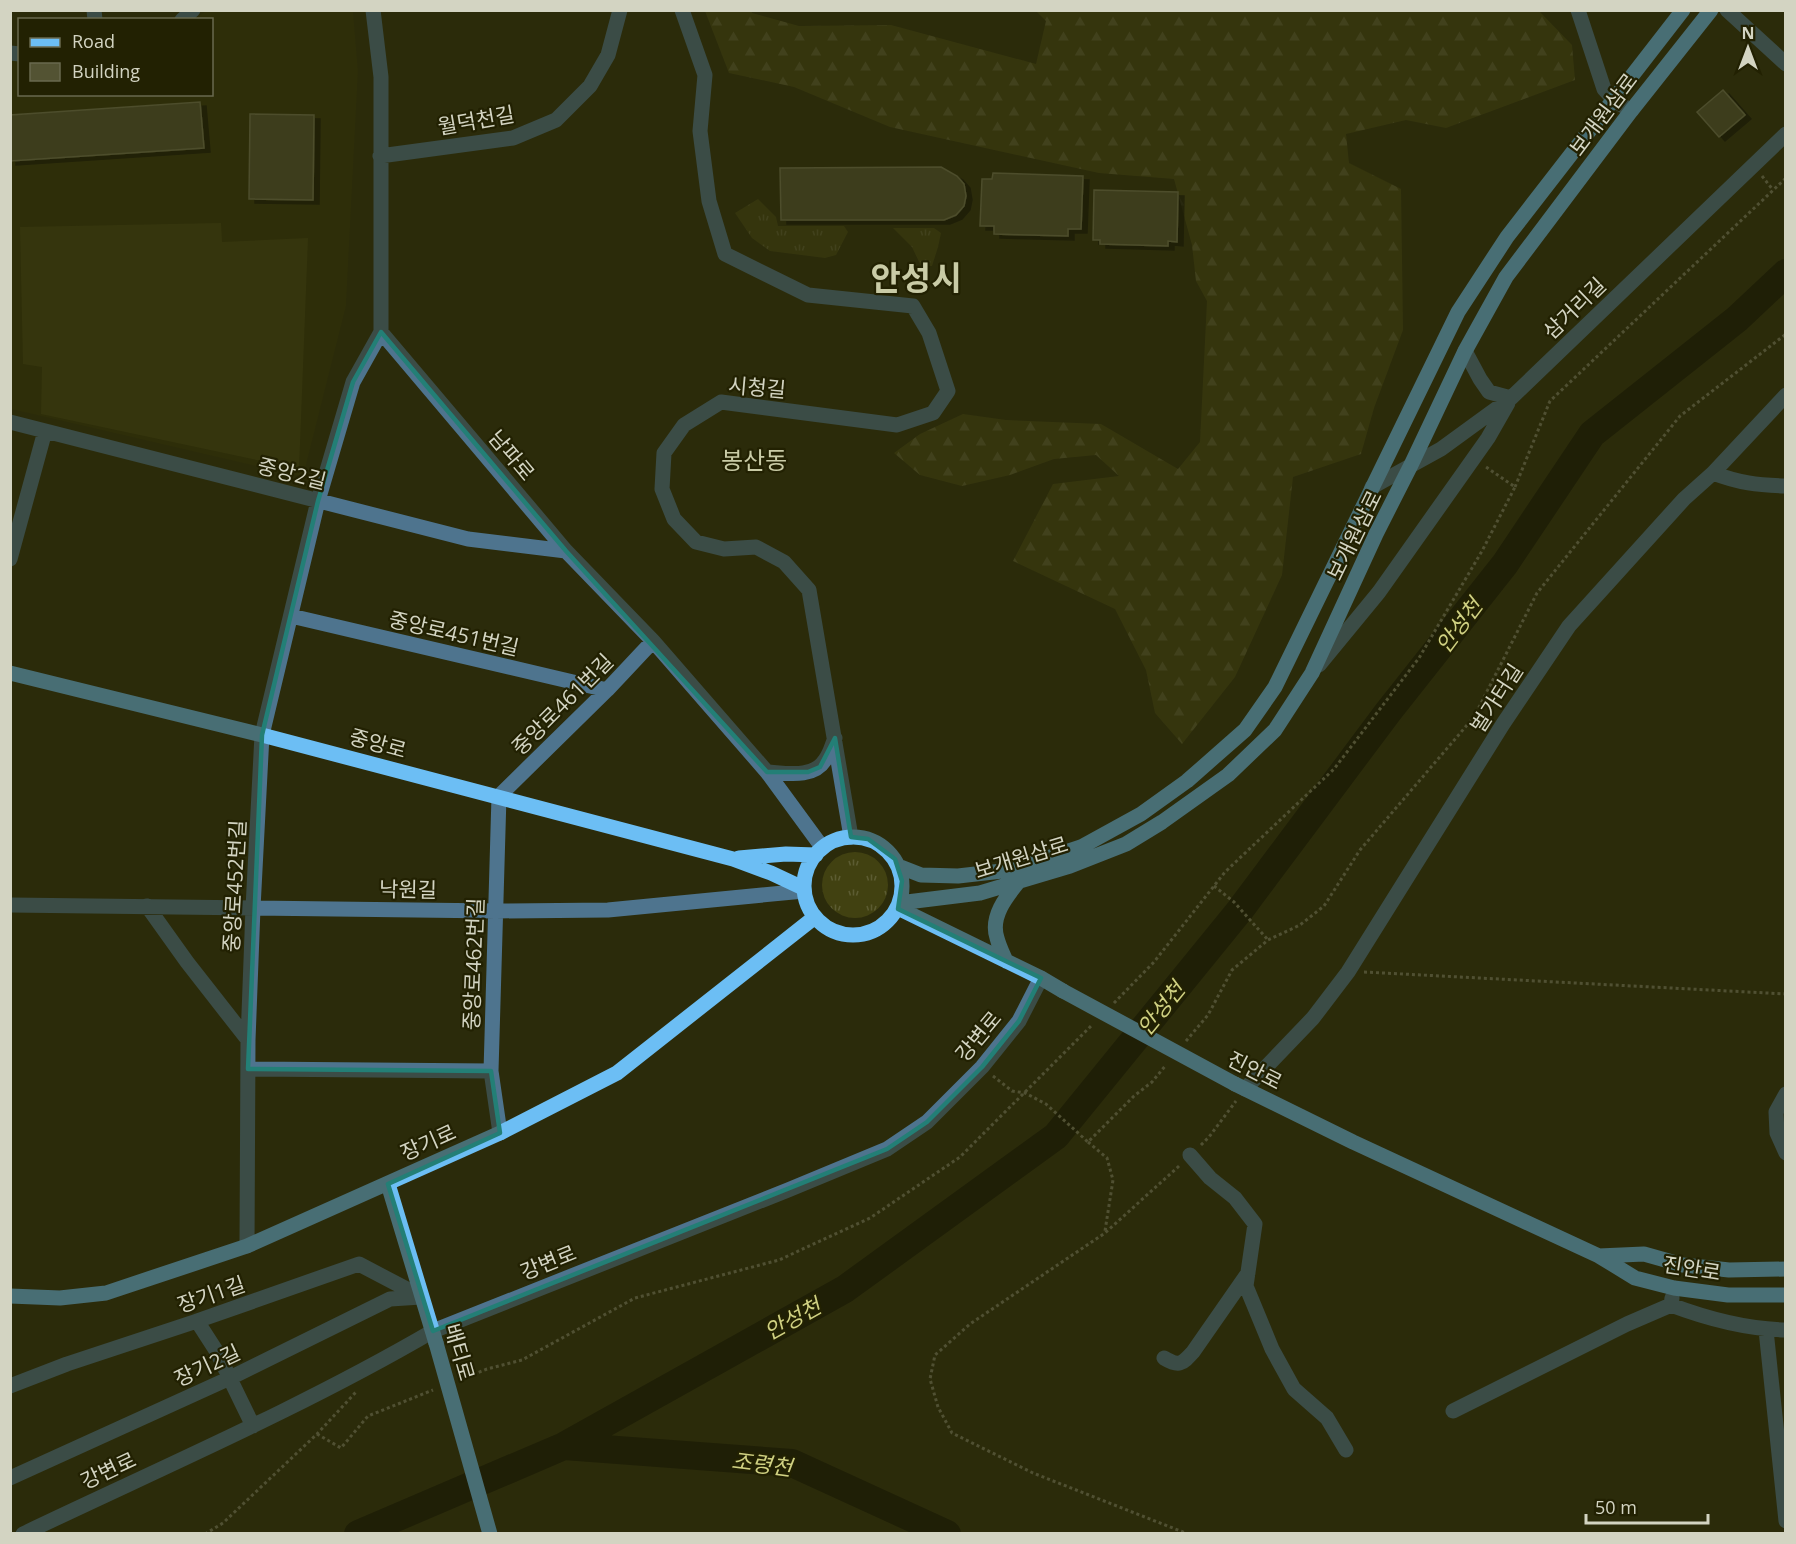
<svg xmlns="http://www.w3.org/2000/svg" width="1796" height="1544" font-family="'Open Sans','Noto Sans KR',sans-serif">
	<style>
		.built { fill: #313108 }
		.grass { fill: url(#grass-tufts) }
		.forest { fill: url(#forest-firs) }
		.garden { fill: #414111 }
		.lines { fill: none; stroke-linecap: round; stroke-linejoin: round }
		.river { stroke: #110; stroke-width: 28 }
		.building { fill: #535333; stroke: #747553; stroke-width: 1.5; filter: url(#shadow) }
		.path { stroke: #7c7c63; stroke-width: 3; stroke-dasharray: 3 3; stroke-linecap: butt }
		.minor { stroke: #4e748e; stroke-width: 15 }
		.major { stroke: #6cbef4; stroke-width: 15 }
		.major-bridge { stroke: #6cbef4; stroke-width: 15 }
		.marked { fill: none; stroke: #237f76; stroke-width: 4.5; stroke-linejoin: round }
		.labels { text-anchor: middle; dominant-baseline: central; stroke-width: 4.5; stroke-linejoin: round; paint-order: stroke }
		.street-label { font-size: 21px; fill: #d3d4c2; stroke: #222102 }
		.water-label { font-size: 22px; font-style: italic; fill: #d0d182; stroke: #222102 }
		.quarter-label { font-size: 24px; fill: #c9cba6; stroke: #222102 }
		.town-label { font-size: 33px; font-weight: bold; fill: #c9cba6; stroke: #222102 }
	</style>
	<defs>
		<pattern id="grass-tufts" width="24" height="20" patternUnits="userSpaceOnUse" patternTransform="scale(1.5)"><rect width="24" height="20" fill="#414111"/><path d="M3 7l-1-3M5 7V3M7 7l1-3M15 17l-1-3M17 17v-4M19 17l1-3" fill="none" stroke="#5c5c32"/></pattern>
		<pattern id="forest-firs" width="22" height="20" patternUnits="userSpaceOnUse" patternTransform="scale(1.5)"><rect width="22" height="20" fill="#414111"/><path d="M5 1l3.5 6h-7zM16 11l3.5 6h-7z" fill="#5c5c32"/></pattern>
		<filter id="shadow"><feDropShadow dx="6" dy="4" stdDeviation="0" flood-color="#0009"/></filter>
	</defs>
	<rect width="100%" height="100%" fill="#2b2b0b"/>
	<path class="built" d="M 206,11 L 353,11 L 358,71 L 346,306 L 303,477 L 11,409 L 11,57 L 19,58 L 20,94 L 212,94 L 212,20 L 194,19 Z"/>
	<path class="grass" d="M 758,199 L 776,217 L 778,226 L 844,226 L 848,232 L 836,255 L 825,258 L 770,251 L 752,238 L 735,213 Z
		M 893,228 L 934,228 L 941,233 L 938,247 L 932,266 L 921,266 L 912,247 Z
		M822 885a33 33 0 1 1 66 0a33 33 0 1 1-66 0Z"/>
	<path class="forest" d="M 1035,10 L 1539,11 L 1572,45 L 1575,80 L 1446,128 L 1406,120 L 1346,134 L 1349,163 L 1401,189 L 1403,330 L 1374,408 L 1361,454 L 1293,477 L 1282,575 L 1235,677 L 1182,744 L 1155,713 L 1146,670 L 1115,609 L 1013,561 L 1053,484 L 1119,476 L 1096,455 L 1054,459 L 1010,475 L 962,486 L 920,475 L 894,453 L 920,434 L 963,414 L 1006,420 L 1101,424 L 1178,469 L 1200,442 L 1207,301 L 1196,281 L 1192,245 L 1174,179 L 1099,173 L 890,127 L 794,87 L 729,73 L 705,11 L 751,11 L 752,13 L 799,26 L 891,25 L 1036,64 L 1046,21 Z"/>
	<path class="garden" d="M 221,223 L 222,242 L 308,238 L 299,469 L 41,414 L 42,367 L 23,364 L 20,227 Z"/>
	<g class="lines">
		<path class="river" d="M 564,1446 L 792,1463 L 947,1534
			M 358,1534 L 564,1446 L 845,1289 L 1056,1136 L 1240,910 L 1388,712 L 1505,564 L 1592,434 L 1737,319 L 1786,273"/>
	</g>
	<path class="building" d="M 1723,90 L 1745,115 L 1719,137 L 1697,112 Z
		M 200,102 L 204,148 L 10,161 L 10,115 Z
		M 250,114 L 314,115 L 313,200 L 249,199 Z
		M 941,167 L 957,176 L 964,184 L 966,196 L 964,206 L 956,215 L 944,220 L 781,220 L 780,168 Z
		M 993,173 L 1083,176 L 1081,229 L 1068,229 L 1068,236 L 994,234 L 994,226 L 980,226 L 982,179 L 992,179 Z
		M 1094,190 L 1178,192 L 1177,242 L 1168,241 L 1168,246 L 1100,244 L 1100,240 L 1093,240 Z"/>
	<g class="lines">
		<path class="path" d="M 1762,176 L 1773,190
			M 1515,487 L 1550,401 L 1786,178
			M 1214,886 L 1234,902 L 1268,940
			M 1364,972 L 1786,994
			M 1114,1003 L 1154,962 L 1225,872 L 1334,769 L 1419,658 L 1482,551 L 1515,487 L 1486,467
			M 1186,1041 L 1208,1015 L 1232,970 L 1268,940 L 1300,925 L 1324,906 L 1360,850 L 1474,717 L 1537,593 L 1680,416 L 1786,334
			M 993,1076 L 1012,1091 L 1025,1093 L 1046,1104 L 1088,1142 L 1134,1096 L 1152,1082 L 1166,1065
			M 1088,1142 L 1107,1158 L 1113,1180 L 1105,1231
			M 1201,1145 L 1209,1137 L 1236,1101
			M 1179,1166 L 1105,1233 L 970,1324 L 935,1355 L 930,1379 L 938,1407 L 952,1433 L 1033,1473 L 1188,1534
			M 462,1379 L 487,1369 L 522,1360 L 635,1298 L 779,1260 L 870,1218 L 960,1157 L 1093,1024
			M 317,1434 L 341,1448 L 368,1416 L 433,1390
			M 205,1534 L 223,1523 L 317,1434 L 356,1392"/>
		<path class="minor" d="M 94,10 L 95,20
			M 373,10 L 381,77 L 381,332 L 566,551 L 653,641 L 767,772 L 822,847
			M 682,10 L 705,75 L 700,131 L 709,201 L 725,254 L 808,295 L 913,306 L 929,333 L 948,391 L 933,413 L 897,425 L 721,402 L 684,425 L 664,453 L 662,489 L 674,519 L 696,542 L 724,549 L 756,547 L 784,562 L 809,590 L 851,837
			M 1578,10 L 1604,89 L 1614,100 L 1631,111
			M 1727,10 L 1786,64
			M 182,20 L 193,10
			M 10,53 L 20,54
			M 380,156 L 513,138 L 556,120 L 590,86 L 608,55 L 620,10
			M 1465,351 L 1480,379 L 1489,392 L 1511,398
			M 10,422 L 468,539 L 566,551
			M 1713,473 L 1786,395
			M 1372,487 L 1441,449 L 1511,398 L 1786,134
			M 10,559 L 45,431
			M 291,616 L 607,690
			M 1319,665 L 1379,592 L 1488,438 L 1508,403
			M 767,772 C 786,773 813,779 825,760 C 830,754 832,745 835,738
			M 10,905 L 496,911 L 608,910 L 804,891
			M 147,906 L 187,962 L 248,1040
			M 248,1069 L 491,1071
			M 1245,1089 L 1313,1018 L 1348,972 L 1503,724 L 1569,626 L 1684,499 L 1713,473 C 1739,483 1757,485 1786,486
			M 1786,1094 L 1776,1112 L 1777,1133 L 1786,1153
			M 500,1133 L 491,1071 L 499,796 L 607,690 L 653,641
			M 1190,1155 L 1210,1178 L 1235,1198 L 1255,1224 L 1246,1286 L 1272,1349 L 1294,1389 L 1327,1418 L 1346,1450
			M 247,1246 L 248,1040 L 253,908 L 262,735 L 318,501 L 353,382 L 381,332
			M 1672,1298 L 1671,1305 C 1708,1319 1746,1329 1786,1330
			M 197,1321 L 217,1352 L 253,1426
			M 1766,1330 L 1786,1521
			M 1164,1358 C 1179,1367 1182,1364 1193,1352 L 1248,1273
			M 10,1386 L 67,1364 L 194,1322 L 359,1264 L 420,1296
			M 1453,1411 L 1627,1324 L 1671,1305
			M 10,1478 L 230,1378 L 390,1299 L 421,1297
			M 23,1534 C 161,1468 301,1408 433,1331 L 788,1190 L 887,1149 L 927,1122 L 982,1067 L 1019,1021 L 1041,978"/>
		<path class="major" d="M 10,673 L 262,735 L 733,859 L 771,873 L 803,888
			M804 886a49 49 0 1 1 98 0a49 49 0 1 1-98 0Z
			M 739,858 L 786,854 L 816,855
			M 898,866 L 921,875 L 958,876 L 1011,870 L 1081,847 L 1141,814 L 1187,781 L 1245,730 L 1275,687 L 1458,312 L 1507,237 L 1683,10
			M 899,903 L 980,893 L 1070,866 L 1126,844 L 1162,822 L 1228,775 L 1275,730 L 1312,673 L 1376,534 L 1411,465 L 1465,351 L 1506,277 L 1631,111 L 1711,10
			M 898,908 L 1041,978 L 1063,991
			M 1006,961 C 1003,954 999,946 997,938 C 990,917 1006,897 1019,881
			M 1235,1084 L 1353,1142 L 1599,1256 L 1635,1278 L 1674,1288 L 1728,1295 L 1786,1295
			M 388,1184 L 436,1343
			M 1599,1256 L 1644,1254 L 1683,1265 L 1729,1270 L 1786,1269
			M 10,1296 L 60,1298 L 106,1293 L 247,1246 L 500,1133 L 617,1073 L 815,917"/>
		<path class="major-bridge" d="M 1063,991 L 1235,1084
			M 436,1343 L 490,1534"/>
	</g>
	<path d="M0 0H1796V1544H0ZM 381,332 L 566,551 L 767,772 L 808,772 L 820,767 L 835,738 L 851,837 L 868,839 L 895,859 L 902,881 L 898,909 L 1041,978 L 1019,1021 L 982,1067 L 927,1122 L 887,1149 L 433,1331 L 388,1184 L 500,1133 L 491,1071 L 248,1069 L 262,735 L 318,501 L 353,382 Z" fill="#2b2b0b" fill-opacity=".55" fill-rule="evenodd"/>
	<path class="marked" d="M 381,332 L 566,551 L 767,772 L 808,772 L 820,767 L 835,738 L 851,837 L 868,839 L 895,859 L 902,881 L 898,909 L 1041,978 L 1019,1021 L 982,1067 L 927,1122 L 887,1149 L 433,1331 L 388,1184 L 500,1133 L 491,1071 L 248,1069 L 262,735 L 318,501 L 353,382 Z"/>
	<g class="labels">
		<g class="street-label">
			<text transform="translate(1603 114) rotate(-53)">보개원삼로</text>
			<text transform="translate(476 120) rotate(-10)">월덕천길</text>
			<text transform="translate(1574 308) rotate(-44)">삼거리길</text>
			<text transform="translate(757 387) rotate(5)">시청길</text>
			<text transform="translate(512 455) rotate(50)">남파로</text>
			<text transform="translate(292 473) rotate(14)">중앙2길</text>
			<text transform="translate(1354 535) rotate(-64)">보개원삼로</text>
			<text transform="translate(454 633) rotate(13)">중앙로451번길</text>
			<text transform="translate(1496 698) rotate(-57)">벌가터길</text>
			<text transform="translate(562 704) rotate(-45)">중앙로461번길</text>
			<text transform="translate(378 743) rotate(15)">중앙로</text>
			<text transform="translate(1021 857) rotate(-17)">보개원삼로</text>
			<text transform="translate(234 886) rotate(-87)">중앙로452번길</text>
			<text transform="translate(408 889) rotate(1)">낙원길</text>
			<text transform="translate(473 964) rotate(-88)">중앙로462번길</text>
			<text transform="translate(978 1036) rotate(-50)">강변로</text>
			<text transform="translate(1255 1070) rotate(27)">진안로</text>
			<text transform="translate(428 1142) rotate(-24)">장기로</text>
			<text transform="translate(548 1262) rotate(-22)">강변로</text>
			<text transform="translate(1692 1268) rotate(9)">진안로</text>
			<text transform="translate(211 1294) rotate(-19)">장기1길</text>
			<text transform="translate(460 1352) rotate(74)">배티로</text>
			<text transform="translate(207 1365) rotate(-25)">장기2길</text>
			<text transform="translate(108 1470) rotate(-25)">강변로</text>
		</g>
		<g class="water-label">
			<text transform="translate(1458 625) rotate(-53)">안성천</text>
			<text transform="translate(1160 1008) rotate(-51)">안성천</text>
			<text transform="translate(792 1318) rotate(-29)">안성천</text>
			<text transform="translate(762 1463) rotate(7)">조령천</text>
		</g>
		<g class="quarter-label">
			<text x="754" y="459">봉산동</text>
		</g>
		<g class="town-label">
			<text x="916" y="277">안성시</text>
		</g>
	</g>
	<rect width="1796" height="1544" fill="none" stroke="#d3d4c2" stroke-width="24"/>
	<rect x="18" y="18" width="195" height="78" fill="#222102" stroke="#69694f" stroke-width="1.5"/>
	<rect x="30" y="38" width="30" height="9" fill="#6cbef4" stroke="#69694f" stroke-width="1.5"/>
	<text x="72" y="48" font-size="18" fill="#d3d4c2">Road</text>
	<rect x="30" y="63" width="30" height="18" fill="#535333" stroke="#69694f" stroke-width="1.5"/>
	<text x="72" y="78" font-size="18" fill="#d3d4c2">Building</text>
	<g transform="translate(1748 48)" stroke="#222102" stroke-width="4.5" paint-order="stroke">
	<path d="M0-4.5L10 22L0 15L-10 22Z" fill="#d3d4c2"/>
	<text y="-9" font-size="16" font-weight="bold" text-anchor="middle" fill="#d3d4c2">N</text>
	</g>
	<path d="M1586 1514v9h122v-9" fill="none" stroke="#d3d4c2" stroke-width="3"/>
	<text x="1595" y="1514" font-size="18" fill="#d3d4c2" stroke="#222102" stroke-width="4.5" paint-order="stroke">50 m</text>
</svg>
